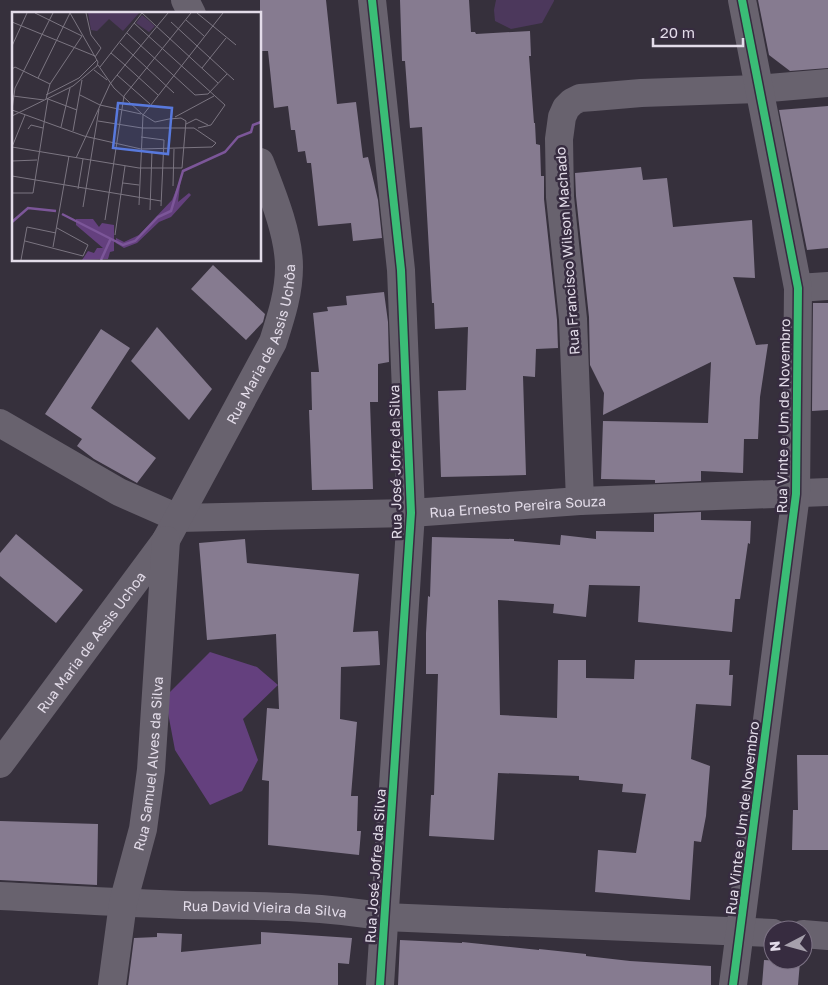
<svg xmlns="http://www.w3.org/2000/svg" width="828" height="985" font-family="'Golos Text',sans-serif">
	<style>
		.green { fill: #4c385c }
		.forest { fill: #64407e }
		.building { fill: #867b90 }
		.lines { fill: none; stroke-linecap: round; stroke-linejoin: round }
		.minor { stroke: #68626e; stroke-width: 28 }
		.cycleway-casing { stroke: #372c40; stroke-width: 11 }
		.cycleway { stroke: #3abd76; stroke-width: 8 }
		.labels { text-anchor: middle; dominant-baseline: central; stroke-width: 5; stroke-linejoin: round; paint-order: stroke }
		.street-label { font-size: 14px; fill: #e3dce9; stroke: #372c40 }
		.inset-river { fill: none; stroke: #7c5699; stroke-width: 2.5 }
		.inset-road { fill: none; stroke: #7b7581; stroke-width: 1 }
		.view { fill: #5879dd; fill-opacity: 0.15; stroke: #5879dd; stroke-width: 2.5 }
		.inset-edge { fill: none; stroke: #e3dce9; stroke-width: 2.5 }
	</style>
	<rect width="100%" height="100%" fill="#36303c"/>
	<path class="green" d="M 496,0 L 554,0 L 554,1 L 542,23 L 511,29 L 495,21 L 494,10 Z"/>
	<path class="forest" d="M 210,652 L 257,667 L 278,685 L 243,719 L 258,760 L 242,791 L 210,805 L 175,750 L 165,697 Z"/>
	<path class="building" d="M 260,0 L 326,0 L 337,104 L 356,102 L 363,158 L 368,157 L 378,200 L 382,238 L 353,241 L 351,223 L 318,226 L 311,163 L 307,163 L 305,151 L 298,152 L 295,130 L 291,130 L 288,106 L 274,108 L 268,51 L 260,51 Z
		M 400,0 L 469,0 L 471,32 L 475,32 L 476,34 L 530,31 L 531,56 L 529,56 L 534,123 L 535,123 L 536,144 L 540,145 L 541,176 L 544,176 L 544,199 L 557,320 L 558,348 L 536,349 L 535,377 L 523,376 L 526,475 L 441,477 L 438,391 L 466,390 L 468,327 L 435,329 L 434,303 L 432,303 L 422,127 L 410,128 L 405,61 L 402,61 Z
		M 758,0 L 828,0 L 828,68 L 790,71 L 769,55 Z
		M 828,106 L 828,248 L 807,250 L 779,110 Z
		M 641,167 L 643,180 L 667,178 L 673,227 L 752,220 L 755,278 L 733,277 L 756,345 L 768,344 L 760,397 L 758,439 L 744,439 L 743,473 L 701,471 L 701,481 L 655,483 L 655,480 L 601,479 L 603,421 L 708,423 L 711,362 L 603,415 L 604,393 L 590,365 L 589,317 L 576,196 L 575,173 Z
		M 213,265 L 265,314 L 263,322 L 246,340 L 191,289 Z
		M 384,292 L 388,322 L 389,362 L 378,364 L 378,402 L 370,402 L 373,489 L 312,490 L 309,410 L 312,410 L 311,372 L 319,372 L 313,313 L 328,311 L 327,307 L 347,305 L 346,296 Z
		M 813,303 L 828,303 L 828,410 L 812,411 Z
		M 157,327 L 212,389 L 189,420 L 131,361 Z
		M 101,329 L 130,348 L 91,408 L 156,458 L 137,483 L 94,459 L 77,446 L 82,439 L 45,414 Z
		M 701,512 L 701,520 L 751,521 L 750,544 L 748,543 L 740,599 L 735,599 L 732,632 L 638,622 L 640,586 L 589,585 L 586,617 L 553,613 L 554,604 L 498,600 L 500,715 L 557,718 L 558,660 L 586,660 L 586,678 L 634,679 L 635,660 L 730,660 L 729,675 L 733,675 L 731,706 L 696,704 L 691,759 L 710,766 L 706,816 L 701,842 L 694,841 L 690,900 L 595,892 L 598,850 L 636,853 L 646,794 L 622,792 L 623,784 L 579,780 L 579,776 L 498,773 L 494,840 L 429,836 L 431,795 L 434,795 L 438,674 L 426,674 L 426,633 L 428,596 L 430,597 L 432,537 L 514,539 L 514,541 L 560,545 L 561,535 L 596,539 L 596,531 L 654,532 L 654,514 Z
		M 16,534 L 83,590 L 56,623 L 0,576 L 0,553 Z
		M 245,539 L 247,563 L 359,574 L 353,632 L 378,631 L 380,665 L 341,667 L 340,719 L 357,722 L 351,796 L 358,796 L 357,831 L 361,831 L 359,855 L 268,845 L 269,781 L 262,780 L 267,708 L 279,709 L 276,634 L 207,640 L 199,543 Z
		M 797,755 L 828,755 L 828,850 L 792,850 L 793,810 L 798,810 Z
		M 0,821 L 98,824 L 97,885 L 0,880 Z
		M 261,932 L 352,938 L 349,964 L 338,963 L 338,985 L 128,985 L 134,938 L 157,937 L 157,933 L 182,934 L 181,952 L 261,944 Z
		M 400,940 L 462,943 L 462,942 L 539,950 L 539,949 L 586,954 L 586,956 L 630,961 L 711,966 L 711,985 L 398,985 Z
		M 764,960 L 800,962 L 798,985 L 762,985 Z"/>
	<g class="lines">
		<g class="minor">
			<path d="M 185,0 L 192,14"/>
			<path d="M 372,0 L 401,270 L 411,513 L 380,985"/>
			<path d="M 798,288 L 828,286"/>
			<path id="s1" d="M 0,423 L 119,492 L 178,518 L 411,513 L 580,501 L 828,492"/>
			<path d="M 580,501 L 573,319 L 560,197 L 559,139 L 562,117 L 566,108 L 572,102 L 580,98 L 594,97 L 641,93 L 758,89 L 828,83"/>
			<path id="s2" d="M 0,764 L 166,540 L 273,342 C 281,317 289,293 289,267 C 289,234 272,193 260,162"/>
			<path id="s3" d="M 0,896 C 61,899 122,903 182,905 C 249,906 318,905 384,917 L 773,933"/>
			<path d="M 803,934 L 828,936"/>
			<path id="s4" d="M 112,985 L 123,903 L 143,829 L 151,770 L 166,540"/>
			<path d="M 733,985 L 796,494 L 798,288 L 742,0"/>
		</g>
		<defs>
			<path id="cycleway" d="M 372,0 L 401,270 L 411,513 L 380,985
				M 733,985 L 796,494 L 798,288 L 742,0"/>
		</defs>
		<use href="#cycleway" class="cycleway-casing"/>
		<use href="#cycleway" class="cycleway"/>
	</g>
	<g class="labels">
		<g class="street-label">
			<text transform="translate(567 251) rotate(-94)">Rua Francisco Wilson Machado</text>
			<text stroke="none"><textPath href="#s2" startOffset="498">Rua Maria de Assis Uchôa</textPath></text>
			<text transform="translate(783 416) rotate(-89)">Rua Vinte e Um de Novembro</text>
			<text transform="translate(395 462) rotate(-91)">Rua José Jofre da Silva</text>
			<text stroke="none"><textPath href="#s1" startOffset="542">Rua Ernesto Pereira Souza</textPath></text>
			<text stroke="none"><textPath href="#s2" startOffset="152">Rua Maria de Assis Uchoa</textPath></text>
			<text stroke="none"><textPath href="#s4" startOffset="225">Rua Samuel Alves da Silva</textPath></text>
			<text transform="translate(742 818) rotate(-83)">Rua Vinte e Um de Novembro</text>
			<text transform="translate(375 866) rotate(-86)">Rua José Jofre da Silva</text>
			<text stroke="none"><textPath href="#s3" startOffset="265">Rua David Vieira da Silva</textPath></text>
		</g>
	</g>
	<g transform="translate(12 12)">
		<rect width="249" height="249" fill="#36303c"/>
		<path d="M 76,1 L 127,1 L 111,19 L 97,7 L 85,19 L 79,18 ZM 130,3 L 143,14 L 137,20 L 124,11 Z" fill="#4c385c"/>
		<path d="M 169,166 L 166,190 L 177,181 L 179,183 L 159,205 L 147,210 L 125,231 L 112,236 L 104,231 L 104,226 L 112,230 L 127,223 L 160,188 ZM 64,207 L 81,207 L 87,215 L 90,211 L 102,213 L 102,239 L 98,240 L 96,247 L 70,248 L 76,239 L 82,241 L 85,236 L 91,236 L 64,213 Z" fill="#64407e"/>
		<path class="inset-river" d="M 50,202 L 111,233 L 123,229 L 146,205 L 159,199 L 171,159 L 213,140 L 226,125 L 239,120 L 241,113 L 249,110M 0,210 L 16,196 L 44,199M 89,248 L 99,226"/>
		<path class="inset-road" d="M 23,1 L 70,24M 74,1 L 79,23 L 89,36 L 83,45M 130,1 L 206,71M 185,1 L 224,33M 174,8 L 192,24M 0,10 L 83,44M 159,10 L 222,68M 122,11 L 213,93 L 199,113 L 186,116M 115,21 L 183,83 L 196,82 L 215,62M 108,31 L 162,81M 0,34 L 15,1M 86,53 L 102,76 L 130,102 L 143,110 L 157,107M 88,55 L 130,1M 190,56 L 214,26M 0,57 L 3,55 L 38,72M 82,58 L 95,68M 105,63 L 138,92M 26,66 L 58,1M 34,83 L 67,66 L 85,48M 68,83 L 88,93 L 129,102M 146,83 L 113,53 L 156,1M 1,84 L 32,88M 34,87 L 38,72 L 70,24M 36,87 L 65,98M 0,98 L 72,124 L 129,137 L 200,135 L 204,131 L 182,116 L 130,116 L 86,109M 0,98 L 3,76 L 41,1M 0,104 L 61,74 L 85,54 L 86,50 L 58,1M 163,105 L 202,84M 174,112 L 184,107 L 196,113M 49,115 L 58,76M 16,117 L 19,113 L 31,116M 61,119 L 70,68M 129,125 L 152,128 L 149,194M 0,135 L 127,156 L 170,156 L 174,109 L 169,106 L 157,107M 0,135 L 13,103M 64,146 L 98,72 L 113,53 L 99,41M 0,149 L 25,148M 0,164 L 149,189M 111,171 L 127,173M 161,174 L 162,137M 66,177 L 71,147M 1,181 L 21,181 L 36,86M 127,193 L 131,103 L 211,1M 71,195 L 87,97M 138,198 L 140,139M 93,208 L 112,84 L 179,1M 103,223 L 113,154M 13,229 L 71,244 L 76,233 L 45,216M 41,235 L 57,144M 9,248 L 15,215 L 44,221"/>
		<path class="view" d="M 106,91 L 160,96 L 156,142 L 101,136 Z"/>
		<rect width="249" height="249" class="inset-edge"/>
	</g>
	<g transform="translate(788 945) rotate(264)"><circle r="24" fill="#372c40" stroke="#7c7284"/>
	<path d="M0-4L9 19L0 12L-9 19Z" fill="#a6a0ac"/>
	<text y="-8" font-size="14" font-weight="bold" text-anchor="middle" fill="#e3dce9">N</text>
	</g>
	<path d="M653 38v8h90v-8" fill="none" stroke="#e3dce9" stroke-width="2.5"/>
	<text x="660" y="38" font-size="15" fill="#e3dce9" stroke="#372c40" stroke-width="4" paint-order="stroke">20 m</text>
</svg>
